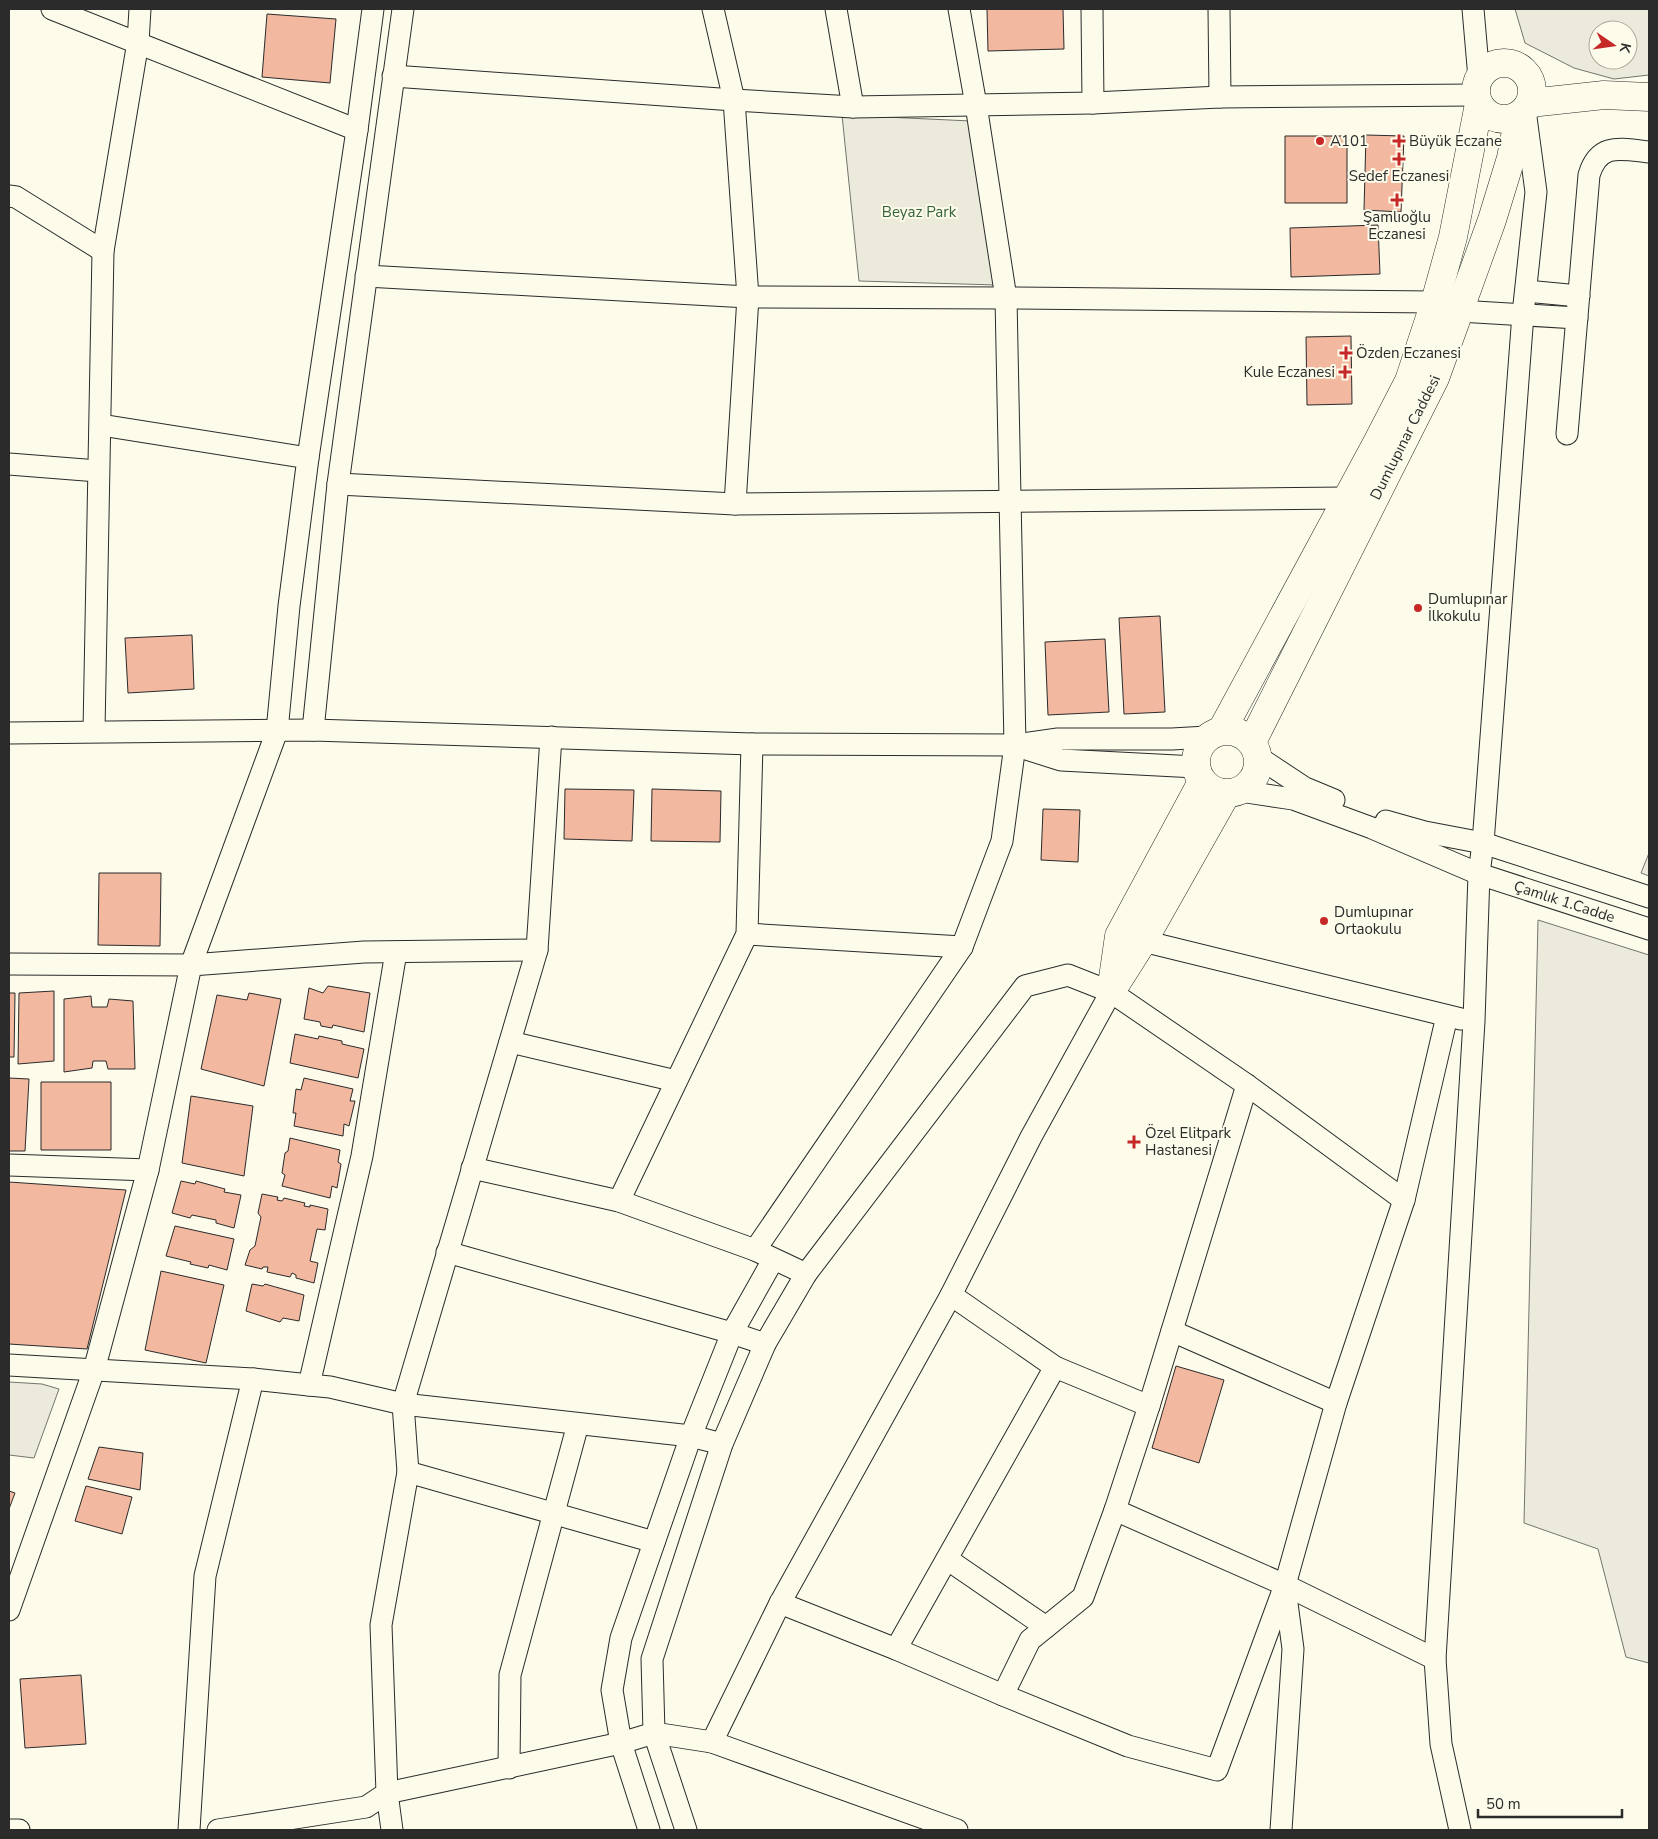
<svg xmlns="http://www.w3.org/2000/svg" width="1658" height="1839" font-family="'Nunito Sans',sans-serif">
	<style>
		.green { fill: #ecebdb; stroke: #74746e; fill-rule: evenodd }
		.parking { fill: #eceadb; stroke: #74746e }
		.building { fill: #f2b8a0; stroke: #2b2b2b }
		.lines { fill: none; stroke-linecap: round; stroke-linejoin: round }
		.minor-casing { stroke: #2b2b2b; stroke-width: 23 }
		.major-casing { stroke: #2b2b2b; stroke-width: 29 }
		.minor { stroke: #fdfbea; stroke-width: 21 }
		.major { stroke: #fdfbea; stroke-width: 28 }
		.poi-dot { fill: #c62828; stroke: #fdfbea; stroke-width: 2 }
		.labels { text-anchor: middle; dominant-baseline: central; stroke-width: 4; stroke-linejoin: round; paint-order: stroke }
		.poi-label { font-size: 15px; fill: #2b2b2b; stroke: #fdfbea; text-anchor: start }
		.park-label { font-size: 15px; fill: #34623c; stroke: #fdfbea }
		.street-label { font-size: 15px; fill: #2b2b2b; stroke: #fdfbea }
	</style>
	<rect width="100%" height="100%" fill="#fdfbea"/>
	<path class="green" d="M 1515,9 L 1649,9 L 1649,75 L 1614,79 L 1574,68 L 1525,43 ZM 1598,30 L 1628,30 L 1628,60 L 1598,60 Z
		M 842,115 L 971,121 L 997,285 L 859,281 Z
		M 1538,920 L 1649,955 L 1649,1663 L 1626,1657 L 1598,1549 L 1524,1523 Z
		M 9,1382 L 42,1384 L 59,1389 L 34,1458 L 9,1455 Z"/>
	<path class="parking" d="M 1649,853 L 1649,876 L 1641,873 Z"/>
	<path class="building" d="M 987,9 L 1063,9 L 1064,49 L 988,51 Z
		M 267,14 L 336,19 L 330,83 L 262,77 Z
		M 1366,135 L 1404,136 L 1401,212 L 1364,210 Z
		M 1285,136 L 1347,136 L 1347,203 L 1285,203 Z
		M 1378,225 L 1380,274 L 1291,277 L 1290,228 Z
		M 1351,336 L 1352,404 L 1307,405 L 1306,337 Z
		M 1160,616 L 1165,712 L 1124,714 L 1119,618 Z
		M 192,635 L 194,689 L 128,693 L 125,638 Z
		M 1105,639 L 1109,712 L 1048,715 L 1045,642 Z
		M 565,789 L 634,790 L 632,841 L 564,839 Z
		M 652,789 L 721,791 L 720,842 L 651,841 Z
		M 1043,809 L 1080,810 L 1078,862 L 1041,860 Z
		M 99,873 L 161,873 L 160,946 L 98,945 Z
		M 328,986 L 370,993 L 364,1032 L 333,1025 L 332,1028 L 321,1026 L 320,1022 L 304,1019 L 309,988 L 323,993 Z
		M 54,991 L 54,1061 L 18,1064 L 19,993 Z
		M 9,993 L 15,993 L 14,1057 L 9,1057 Z
		M 249,993 L 281,999 L 264,1086 L 201,1069 L 217,995 L 247,1000 Z
		M 91,996 L 92,1007 L 107,1007 L 109,999 L 133,1001 L 135,1069 L 108,1069 L 106,1061 L 93,1061 L 92,1068 L 64,1072 L 64,999 Z
		M 295,1034 L 318,1039 L 319,1036 L 342,1041 L 342,1044 L 364,1049 L 358,1078 L 290,1063 Z
		M 9,1078 L 29,1079 L 25,1151 L 9,1151 Z
		M 304,1078 L 353,1089 L 350,1101 L 355,1101 L 349,1126 L 344,1124 L 343,1136 L 294,1126 L 296,1113 L 293,1113 L 296,1089 L 301,1090 Z
		M 41,1082 L 111,1082 L 111,1150 L 41,1150 Z
		M 191,1096 L 253,1106 L 244,1176 L 182,1163 Z
		M 290,1138 L 340,1150 L 338,1162 L 341,1164 L 337,1188 L 332,1186 L 330,1198 L 282,1186 L 285,1175 L 282,1173 L 285,1153 L 288,1151 Z
		M 181,1181 L 195,1184 L 196,1181 L 225,1189 L 224,1192 L 241,1195 L 234,1228 L 216,1223 L 216,1220 L 192,1215 L 190,1218 L 172,1213 Z
		M 9,1182 L 126,1190 L 87,1349 L 9,1344 Z
		M 262,1194 L 278,1197 L 277,1200 L 282,1201 L 284,1198 L 305,1203 L 304,1206 L 310,1207 L 310,1205 L 328,1209 L 325,1230 L 317,1229 L 310,1261 L 318,1263 L 314,1283 L 296,1278 L 296,1275 L 292,1273 L 290,1277 L 267,1272 L 268,1267 L 263,1267 L 262,1269 L 245,1265 L 250,1250 L 255,1246 L 261,1217 L 258,1213 Z
		M 175,1226 L 234,1239 L 227,1270 L 209,1265 L 208,1268 L 190,1264 L 191,1262 L 166,1256 Z
		M 161,1271 L 224,1285 L 206,1363 L 145,1350 Z
		M 252,1284 L 263,1286 L 265,1284 L 304,1295 L 299,1321 L 283,1318 L 280,1322 L 246,1311 Z
		M 1176,1366 L 1224,1380 L 1199,1463 L 1152,1448 Z
		M 99,1447 L 143,1453 L 140,1490 L 88,1479 Z
		M 86,1486 L 132,1497 L 122,1534 L 75,1521 Z
		M 9,1491 L 15,1493 L 9,1509 Z
		M 81,1675 L 86,1744 L 25,1748 L 20,1679 Z"/>
	<g class="lines">
		<defs>
			<g id="minor">
				<path d="M 52,9 L 357,130"/>
				<path d="M 713,9 L 734,100 L 748,297 L 735,504"/>
				<path d="M 836,9 L 853,107"/>
				<path d="M 1092,9 L 1093,103"/>
				<path d="M 1219,9 L 1220,97"/>
				<path d="M 1473,9 L 1479,78"/>
				<path d="M 393,76 L 734,100 L 853,107 L 1093,103 L 1220,97 L 1476,95"/>
				<path d="M 9,196 L 16,197 L 103,251"/>
				<path d="M 366,276 L 748,297 L 1006,298 L 1435,302 L 1459,311 L 1577,318"/>
				<path d="M 1526,291 L 1579,296"/>
				<path d="M 101,425 L 308,458"/>
				<path d="M 1567,434 L 1589,175 C 1599,142 1621,149 1649,152"/>
				<path d="M 9,464 L 98,471"/>
				<path d="M 338,484 L 735,504 L 1346,498"/>
				<path d="M 313,730 L 338,484 L 403,9"/>
				<path d="M 94,731 L 103,251 L 138,42 L 140,9"/>
				<path d="M 9,733 L 313,730 L 752,744 L 1015,745 L 1058,739 L 1172,739 L 1207,737"/>
				<path d="M 1020,747 L 1061,760 L 1196,767"/>
				<path d="M 1258,757 L 1305,788 L 1334,800"/>
				<path id="s1" d="M 1240,791 L 1293,799 L 1372,828 L 1479,874 L 1649,929"/>
				<path d="M 1386,821 L 1425,832 L 1483,843 L 1649,897"/>
				<path d="M 747,934 L 962,947"/>
				<path d="M 1143,941 L 1461,1019"/>
				<path d="M 9,964 L 191,965 L 364,952 L 537,950"/>
				<path d="M 510,1042 L 676,1081"/>
				<path d="M 9,1165 L 148,1170"/>
				<path d="M 472,1168 L 619,1201 L 755,1250 L 806,1274"/>
				<path d="M 619,1201 L 747,934 L 752,744"/>
				<path d="M 755,1250 L 962,947 L 1002,841 L 1015,745 L 1006,298 L 976,105 L 959,9"/>
				<path d="M 447,1252 L 732,1333 L 765,1344"/>
				<path d="M 951,1295 L 1055,1367 L 1149,1406"/>
				<path d="M 1172,1331 L 1336,1403"/>
				<path d="M 9,1365 L 253,1379 L 309,1385 L 330,1387 L 403,1404 L 691,1436 L 722,1444"/>
				<path d="M 309,1385 L 362,1156 L 396,952"/>
				<path d="M 408,1472 L 654,1542"/>
				<path d="M 1115,1510 L 1285,1585 L 1435,1659"/>
				<path d="M 947,1559 L 1046,1627"/>
				<path d="M 780,1603 L 896,1649 L 1003,1695 L 1128,1746 L 1217,1770 L 1285,1585 L 1336,1403 L 1404,1200 L 1447,1016"/>
				<path d="M 9,1610 L 94,1370 L 148,1170 L 191,965 L 277,731 L 289,606 L 308,458 L 357,130 L 373,9"/>
				<path d="M 896,1649 L 1055,1367"/>
				<path d="M 1003,1695 L 1030,1640 L 1083,1597 L 1115,1510 L 1149,1406 L 1247,1085"/>
				<path d="M 712,1742 L 957,1830"/>
				<path d="M 509,1768 L 510,1675 L 578,1424"/>
				<path d="M 9,1830 L 19,1830"/>
				<path d="M 189,1830 L 205,1576 L 253,1379"/>
				<path d="M 218,1830 L 366,1807 L 387,1793 L 621,1743 L 654,1733 L 712,1742 L 780,1603 L 951,1295 L 1031,1137 L 1111,992"/>
				<path d="M 392,1830 L 387,1793 L 381,1625 L 408,1472 L 403,1404 L 537,950 L 551,737"/>
				<path d="M 649,1830 L 621,1743 L 612,1690 L 621,1638 L 691,1436 L 732,1333 L 773,1260"/>
				<path d="M 686,1830 L 654,1733 L 652,1659 L 722,1444 L 765,1344 L 806,1274 L 1025,986 L 1068,975 L 1111,992 L 1247,1085 L 1404,1200"/>
				<path d="M 1281,1830 L 1293,1649 L 1285,1588"/>
				<path d="M 1460,1830 L 1441,1744 L 1435,1659 L 1474,1021 L 1479,874 L 1483,843 L 1523,314 L 1536,192 L 1525,110"/>
			</g>
			<g id="major">
				<circle cx="1504" cy="91" r="28"/>
				<path d="M 1530,103 L 1604,95 L 1649,97"/>
				<path d="M 1222,730 L 1377,443 L 1409,381 L 1435,302 L 1453,237 L 1479,104"/>
				<circle cx="1227" cy="762" r="31"/>
				<path id="s2" d="M 1252,742 L 1435,378 L 1492,220 L 1511,158 L 1519,115"/>
				<path d="M 1117,982 L 1143,941 L 1226,794"/>
				<path d="M 1111,992 L 1119,936 L 1202,782"/>
			</g>
		</defs>
		<use href="#minor" class="minor-casing"/>
		<use href="#major" class="major-casing"/>
		<use href="#minor" class="minor"/>
		<use href="#major" class="major"/>
	</g>
	<g class="poi-dot">
		<circle cx="1320" cy="141" r="5"/>
		<path d="M1396.5 133.5h5v5h5v5h-5v5h-5v-5h-5v-5h5z"/>
		<path d="M1396.5 151.5h5v5h5v5h-5v5h-5v-5h-5v-5h5z"/>
		<path d="M1394.5 192.5h5v5h5v5h-5v5h-5v-5h-5v-5h5z"/>
		<path d="M1343.5 345.5h5v5h5v5h-5v5h-5v-5h-5v-5h5z"/>
		<path d="M1342.5 364.5h5v5h5v5h-5v5h-5v-5h-5v-5h5z"/>
		<circle cx="1418" cy="608" r="5"/>
		<circle cx="1324" cy="921" r="5"/>
		<path d="M1131.5 1134.5h5v5h5v5h-5v5h-5v-5h-5v-5h5z"/>
	</g>
	<g class="labels">
		<g class="poi-label">
			<text x="1330" y="141">A101</text>
			<text x="1409" y="141">Büyük Eczane</text>
			<text x="1399" y="176" text-anchor="middle">Sedef Eczanesi</text>
			<text x="1397" y="217" text-anchor="middle">Şamlıoğlu<tspan x="1397" dy="17">Eczanesi</tspan></text>
			<text x="1356" y="353">Özden Eczanesi</text>
			<text x="1335" y="372" text-anchor="end">Kule Eczanesi</text>
			<text x="1428" y="599">Dumlupınar<tspan x="1428" dy="17">İlkokulu</tspan></text>
			<text x="1334" y="912">Dumlupınar<tspan x="1334" dy="17">Ortaokulu</tspan></text>
			<text x="1145" y="1133">Özel Elitpark<tspan x="1145" dy="17">Hastanesi</tspan></text>
		</g>
		<g class="park-label">
			<text x="919" y="212">Beyaz Park</text>
		</g>
		<g class="street-label">
			<text stroke="none"><textPath href="#s2" startOffset="341">Dumlupınar Caddesi</textPath></text>
			<text stroke="none"><textPath href="#s1" startOffset="344">Çamlık 1.Cadde</textPath></text>
		</g>
	</g>
	<rect width="1658" height="1839" fill="none" stroke="#2b2b2b" stroke-width="20"/>
	<g transform="translate(1613 45) rotate(103)"><circle r="24" fill="#fdfbea" stroke="#a9a89e"/>
	<path d="M0-4L9 19L0 12L-9 19Z" fill="#c62828"/>
	<text y="-8" font-size="14" font-weight="bold" text-anchor="middle" fill="#2b2b2b">K</text>
	</g>
	<path d="M1478 1809v8h144v-8" fill="none" stroke="#2b2b2b" stroke-width="2.5"/>
	<text x="1486" y="1809" font-size="15" fill="#2b2b2b" stroke="#fdfbea" stroke-width="4" paint-order="stroke">50 m</text>
</svg>
